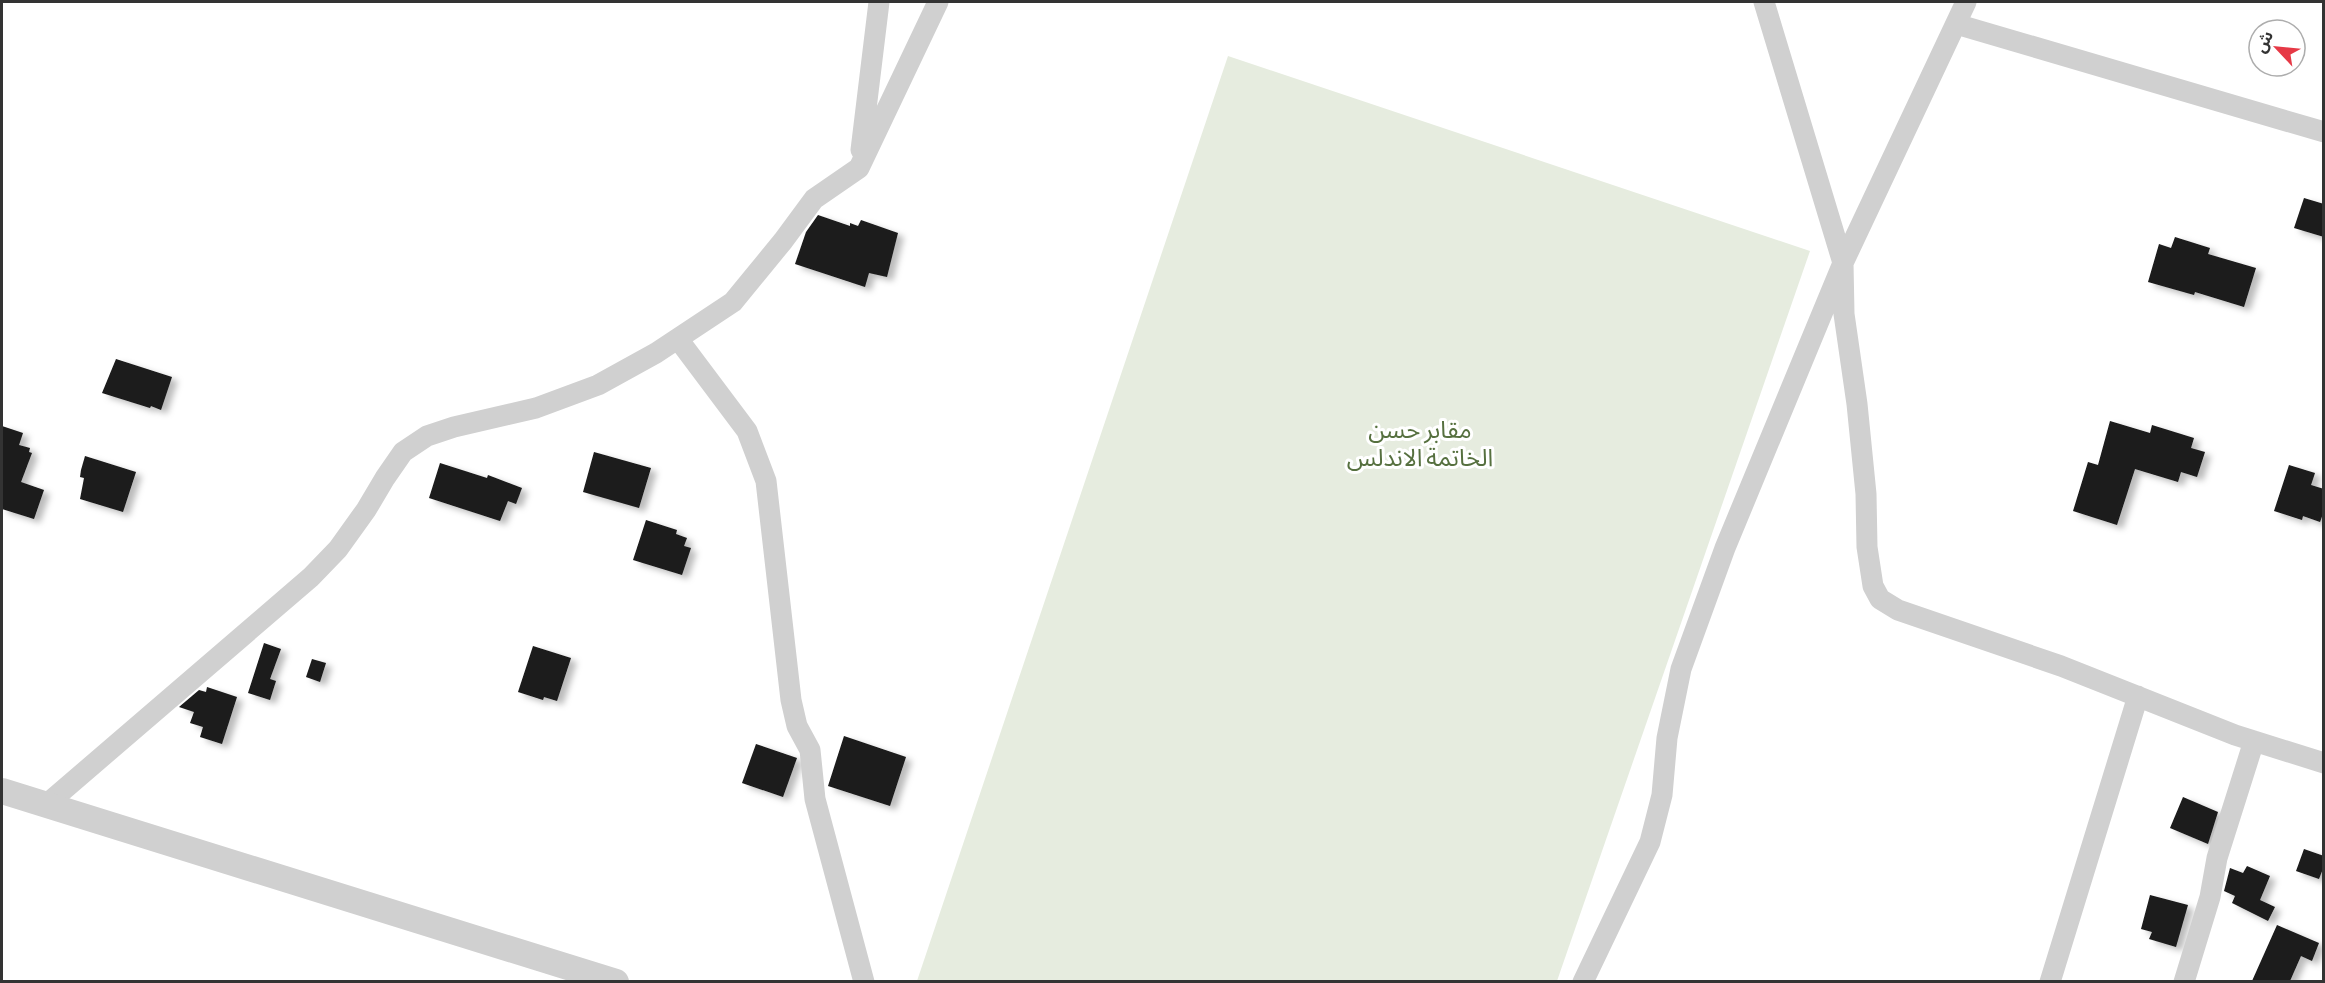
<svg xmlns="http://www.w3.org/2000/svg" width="2325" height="983" font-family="'Alegreya Sans','Noto Sans Arabic',sans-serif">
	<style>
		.green { fill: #e6ecdf }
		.building { fill: #1a1a1a; filter: url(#shadow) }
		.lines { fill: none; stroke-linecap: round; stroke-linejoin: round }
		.minor { stroke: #d0d0d0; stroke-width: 21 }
		.tertiary { stroke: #d0d0d0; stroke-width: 26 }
		.labels { text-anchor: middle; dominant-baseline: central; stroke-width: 6; stroke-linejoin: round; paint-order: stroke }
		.park-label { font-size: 24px; fill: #56703f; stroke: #fff }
	</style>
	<defs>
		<filter id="shadow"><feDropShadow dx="6" dy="4" stdDeviation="3" flood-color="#0004"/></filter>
	</defs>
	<rect width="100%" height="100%" fill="#fff"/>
	<path class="green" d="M 1228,56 L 1810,251 L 1557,981 L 917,981 Z"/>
	<path class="building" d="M 2304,198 L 2324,204 L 2324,237 L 2294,228 Z
		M 818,215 L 850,226 L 850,223 L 858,226 L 861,220 L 898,233 L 887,277 L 869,273 L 865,287 L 795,264 L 806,232 Z
		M 2175,237 L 2210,248 L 2208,254 L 2256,268 L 2244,307 L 2195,292 L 2194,295 L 2148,282 L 2159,244 L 2171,248 Z
		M 116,359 L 172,377 L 161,410 L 151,406 L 150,408 L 102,393 Z
		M 2110,421 L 2150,433 L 2152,425 L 2194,438 L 2191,448 L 2205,452 L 2197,477 L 2181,472 L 2178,482 L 2135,469 L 2117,525 L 2073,511 L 2088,462 L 2098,465 Z
		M 2,426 L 23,433 L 19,445 L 30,448 L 29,452 L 32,453 L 21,482 L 44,490 L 34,519 L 2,509 Z
		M 594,452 L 651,468 L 639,508 L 583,492 Z
		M 85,456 L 136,472 L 123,512 L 80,499 L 84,478 L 80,477 L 81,470 Z
		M 440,463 L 487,478 L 488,475 L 522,488 L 516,504 L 508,501 L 500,521 L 429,498 Z
		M 2289,465 L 2315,473 L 2311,485 L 2324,489 L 2324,511 L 2320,522 L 2303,516 L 2302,520 L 2274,511 Z
		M 646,520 L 677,530 L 676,534 L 687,538 L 684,546 L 691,548 L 682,575 L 633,560 Z
		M 264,643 L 281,649 L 270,679 L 276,681 L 270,700 L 248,693 Z
		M 533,646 L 571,658 L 557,701 L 544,697 L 543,700 L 518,692 Z
		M 312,659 L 326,663 L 320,682 L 306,677 Z
		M 207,687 L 237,697 L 222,744 L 200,737 L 203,727 L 190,723 L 194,712 L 179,707 L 199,690 L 206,692 Z
		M 844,736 L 906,757 L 890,806 L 828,786 Z
		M 756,744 L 797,758 L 783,797 L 742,783 Z
		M 2183,797 L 2218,812 L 2208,844 L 2170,828 Z
		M 2304,849 L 2324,856 L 2324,866 L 2319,879 L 2296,871 Z
		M 2247,866 L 2270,876 L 2260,900 L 2275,907 L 2268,921 L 2232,903 L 2235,896 L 2224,891 L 2230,868 L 2243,873 Z
		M 2150,895 L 2188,905 L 2176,947 L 2149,939 L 2152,932 L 2141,929 Z
		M 2277,925 L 2319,943 L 2312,961 L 2301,956 L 2290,981 L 2252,981 Z"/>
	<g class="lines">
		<path class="minor" d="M 1764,2 L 1843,263 L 1844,314 L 1857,404 L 1866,494 L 1867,547 L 1873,586 L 1880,599 L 1898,610 L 2061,666 L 2235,735 L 2324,763
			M 1956,24 L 2324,132
			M 861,150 L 879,2
			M 678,339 L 747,431 L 766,481 L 791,700 L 797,726 L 810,750 L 815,799 L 864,982
			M 47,804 L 311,577 L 338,549 L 366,510 L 385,478 L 403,452 L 427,436 L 454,427 L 536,408 L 598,385 L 656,353 L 733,302 L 783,241 L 814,199 L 859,168 L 938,2
			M 1583,982 L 1650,842 L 1662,795 L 1667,738 L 1681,669 L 1725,548 L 1843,263 L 1966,2
			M 2050,982 L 2138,696
			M 2184,982 L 2210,897 L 2217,858 L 2254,741"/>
		<path class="tertiary" d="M 2,791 L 616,982"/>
	</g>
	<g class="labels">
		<g class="park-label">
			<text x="1420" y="431">مقابر حسن<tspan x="1420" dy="28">الخاتمة الاندلس</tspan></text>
		</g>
	</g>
	<rect width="2325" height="983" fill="none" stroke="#333333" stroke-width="6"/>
	<g transform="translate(2277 48) rotate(296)"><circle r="28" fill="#ffffff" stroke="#adadad" stroke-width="1.5"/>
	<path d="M0-4.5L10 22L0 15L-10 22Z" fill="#e63946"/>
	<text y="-9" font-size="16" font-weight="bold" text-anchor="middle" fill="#333333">ش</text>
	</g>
</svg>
